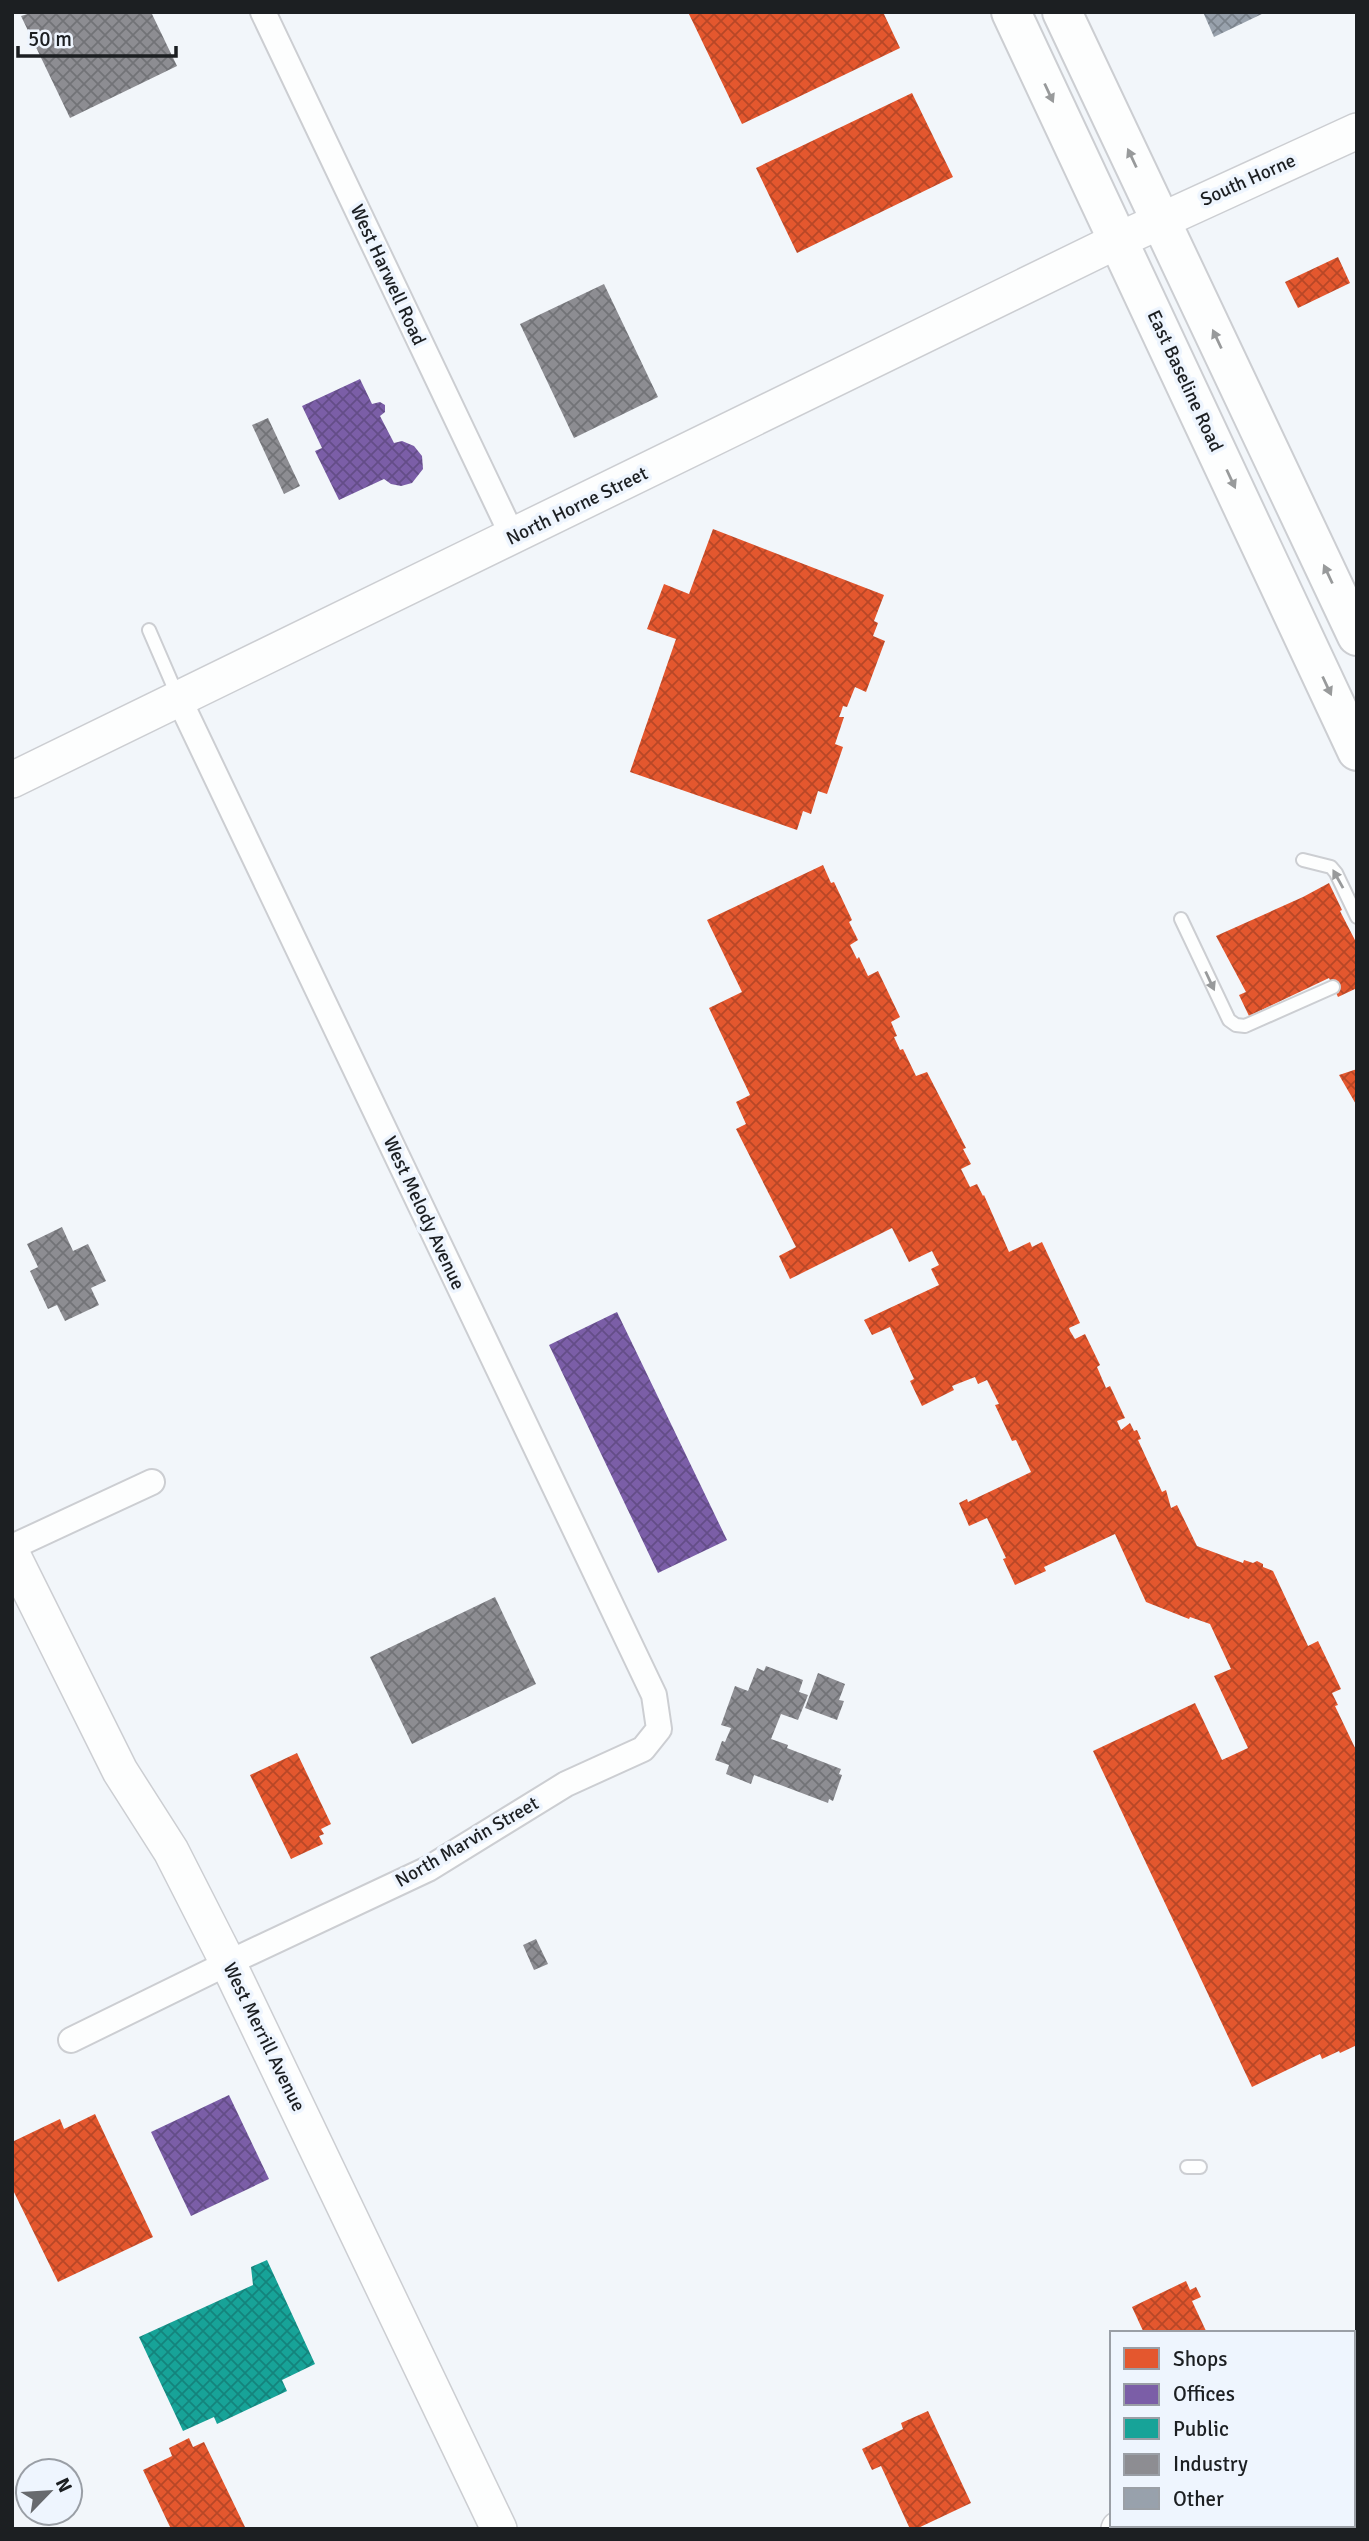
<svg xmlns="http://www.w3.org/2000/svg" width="1369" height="2541" font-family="Signika,sans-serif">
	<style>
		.shops { fill: url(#shops-cross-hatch) }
		.offices { fill: url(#offices-cross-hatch) }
		.public { fill: url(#public-cross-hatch) }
		.industry { fill: url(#industry-cross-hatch) }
		.building { fill: url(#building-cross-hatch) }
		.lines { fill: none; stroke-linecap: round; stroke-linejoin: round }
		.lane-casing { stroke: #ccced2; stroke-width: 16 }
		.street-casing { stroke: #ccced2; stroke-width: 28 }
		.secondary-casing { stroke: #ccced2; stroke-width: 38 }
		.primary-casing { stroke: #ccced2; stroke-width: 42 }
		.lane { stroke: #fdfefe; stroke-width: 12 }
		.street { stroke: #fdfefe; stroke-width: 24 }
		.secondary { stroke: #fdfefe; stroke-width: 35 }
		.primary { stroke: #fdfefe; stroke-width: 38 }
		.oneway { fill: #989a9b }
		.labels { text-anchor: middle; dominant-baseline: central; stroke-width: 7; stroke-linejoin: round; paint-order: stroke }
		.street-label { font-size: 19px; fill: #1c1f22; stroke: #eef5fe }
	</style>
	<defs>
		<pattern id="shops-cross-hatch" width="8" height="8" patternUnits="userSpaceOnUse" patternTransform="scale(1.75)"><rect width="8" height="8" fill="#e4572e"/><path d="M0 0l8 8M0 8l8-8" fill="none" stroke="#b84727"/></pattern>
		<pattern id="offices-cross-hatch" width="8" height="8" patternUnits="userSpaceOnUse" patternTransform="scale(1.75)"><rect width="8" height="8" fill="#7b5ea7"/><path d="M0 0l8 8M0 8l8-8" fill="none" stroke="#644d88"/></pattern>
		<pattern id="public-cross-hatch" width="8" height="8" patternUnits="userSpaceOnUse" patternTransform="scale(1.75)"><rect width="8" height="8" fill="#17a398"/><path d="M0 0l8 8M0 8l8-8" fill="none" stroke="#14847c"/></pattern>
		<pattern id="industry-cross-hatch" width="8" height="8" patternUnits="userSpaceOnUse" patternTransform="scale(1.75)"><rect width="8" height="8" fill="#8d8d92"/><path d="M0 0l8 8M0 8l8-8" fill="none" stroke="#727377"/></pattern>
		<pattern id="building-cross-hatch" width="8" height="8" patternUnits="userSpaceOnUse" patternTransform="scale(1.75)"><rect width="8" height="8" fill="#98a1ac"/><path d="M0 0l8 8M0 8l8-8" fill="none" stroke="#7b838c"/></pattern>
	</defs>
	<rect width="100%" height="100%" fill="#f2f6fa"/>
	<path class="shops" d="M 688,12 L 883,12 L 900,48 L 742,124 Z
		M 912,93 L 953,177 L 797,253 L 756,168 Z
		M 1338,257 L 1350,283 L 1298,308 L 1285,282 Z
		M 713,529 L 884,595 L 874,621 L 878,623 L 873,636 L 885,641 L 866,692 L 855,687 L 847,707 L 843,706 L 841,712 L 839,717 L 844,717 L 835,744 L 843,747 L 827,794 L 818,791 L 811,814 L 803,811 L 797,830 L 630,772 L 676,639 L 647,629 L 664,584 L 689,594 Z
		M 823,865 L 831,883 L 834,882 L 852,920 L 849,922 L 858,940 L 850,945 L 857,959 L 859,957 L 868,976 L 878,971 L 900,1017 L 891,1022 L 897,1036 L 894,1037 L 900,1050 L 903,1049 L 916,1076 L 927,1072 L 966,1148 L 963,1149 L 971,1164 L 961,1169 L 970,1187 L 977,1184 L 983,1196 L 984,1195 L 1009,1252 L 1030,1242 L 1032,1247 L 1042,1242 L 1080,1323 L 1069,1328 L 1070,1331 L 1075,1339 L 1085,1334 L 1100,1365 L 1097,1367 L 1106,1388 L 1110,1386 L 1125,1418 L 1117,1421 L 1121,1430 L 1130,1423 L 1134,1431 L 1137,1430 L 1141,1439 L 1138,1440 L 1162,1492 L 1166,1490 L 1171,1508 L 1177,1505 L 1197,1546 L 1243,1563 L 1244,1560 L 1253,1563 L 1257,1561 L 1263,1564 L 1263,1567 L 1273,1571 L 1308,1646 L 1318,1641 L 1341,1689 L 1332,1693 L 1338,1705 L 1335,1706 L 1357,1752 L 1357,2045 L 1340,2053 L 1339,2051 L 1322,2059 L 1320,2054 L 1252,2087 L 1093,1751 L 1195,1703 L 1222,1760 L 1248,1748 L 1214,1676 L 1231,1669 L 1210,1624 L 1190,1617 L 1189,1619 L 1146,1602 L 1115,1534 L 1044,1567 L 1046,1571 L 1015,1585 L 1003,1559 L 1006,1558 L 987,1518 L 969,1526 L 959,1503 L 967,1499 L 968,1502 L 1031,1472 L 1016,1440 L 1012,1441 L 995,1405 L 999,1404 L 987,1380 L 978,1384 L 975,1377 L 952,1386 L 954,1390 L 922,1406 L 910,1381 L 914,1379 L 890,1327 L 872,1335 L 864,1320 L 939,1285 L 931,1269 L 939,1265 L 932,1251 L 909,1262 L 892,1228 L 790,1279 L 779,1256 L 796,1247 L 736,1129 L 746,1124 L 736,1102 L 750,1095 L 709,1008 L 742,992 L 707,920 Z
		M 1329,883 L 1342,910 L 1340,911 L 1357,944 L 1357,988 L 1338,997 L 1329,978 L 1249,1016 L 1239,995 L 1246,992 L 1216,936 L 1303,897 Z
		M 1357,1069 L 1357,1106 L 1339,1075 Z
		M 297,1753 L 331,1824 L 321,1829 L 324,1834 L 319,1836 L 323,1844 L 291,1859 L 250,1775 Z
		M 95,2114 L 153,2237 L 58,2282 L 12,2188 L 12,2142 L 60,2119 L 64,2129 Z
		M 1186,2281 L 1190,2290 L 1196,2287 L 1201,2297 L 1192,2301 L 1207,2333 L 1144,2333 L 1132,2307 Z
		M 928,2411 L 971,2503 L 916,2529 L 910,2529 L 881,2466 L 872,2470 L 862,2449 L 903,2429 L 901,2423 Z
		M 189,2438 L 193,2447 L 204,2442 L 245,2527 L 171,2529 L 143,2470 L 172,2456 L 169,2448 Z"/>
	<path class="offices" d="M 360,379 L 372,404 L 380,402 L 385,405 L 385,412 L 380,416 L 394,443 L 402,441 L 414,446 L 422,456 L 423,469 L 412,483 L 401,486 L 391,484 L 384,479 L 339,500 L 315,451 L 322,448 L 302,406 Z
		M 617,1312 L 727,1540 L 658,1573 L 549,1345 Z
		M 229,2095 L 269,2179 L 191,2216 L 151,2132 Z"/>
	<path class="public" d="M 267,2260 L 315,2364 L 282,2380 L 287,2391 L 217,2424 L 214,2417 L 183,2431 L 139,2337 L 253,2285 L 251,2267 Z"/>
	<path class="industry" d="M 34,12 L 151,12 L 177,66 L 70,118 L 21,16 Z
		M 604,284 L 658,397 L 574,438 L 520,324 Z
		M 268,418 L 300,486 L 284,494 L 252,425 Z
		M 62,1227 L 73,1251 L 88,1244 L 106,1281 L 91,1288 L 99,1305 L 65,1321 L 57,1305 L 48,1309 L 30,1271 L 38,1267 L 27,1244 Z
		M 495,1597 L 536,1684 L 412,1744 L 370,1657 Z
		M 766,1666 L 803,1680 L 799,1692 L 808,1695 L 798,1720 L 781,1714 L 771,1739 L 788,1745 L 787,1748 L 841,1769 L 839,1774 L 842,1775 L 833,1801 L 829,1799 L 828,1803 L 754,1775 L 751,1784 L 726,1774 L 729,1765 L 715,1760 L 722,1741 L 725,1742 L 731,1728 L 721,1725 L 735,1686 L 748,1691 L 757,1668 L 764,1671 Z
		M 818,1673 L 845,1684 L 839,1700 L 844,1701 L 837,1720 L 805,1708 Z
		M 536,1939 L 548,1964 L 534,1970 L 523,1945 Z"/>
	<path class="building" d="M 1203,12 L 1266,12 L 1214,37 Z"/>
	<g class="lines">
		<defs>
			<path id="lane" d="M 149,630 L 178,697
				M 1303,860 L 1331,867 L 1336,873 L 1357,917
				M 1181,919 L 1229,1020 L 1236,1025 L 1245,1026 L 1333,987
				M 1187,2167 L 1200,2167"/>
			<path id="street" d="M 263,12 L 513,537
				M 12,1547 L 152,1482
				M 71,2040 L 228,1963 L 428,1869 L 566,1784 L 643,1749 L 659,1729 L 654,1695 L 179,699
				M 1337,2525 L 1339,2529"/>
			<path id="secondary" d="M 12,780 L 1119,240 L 1357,131
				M 12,1554 L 120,1771 L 171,1851 L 228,1963 L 499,2529
				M 1353,2416 L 1357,2415
				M 1119,2529 L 1126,2525"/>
			<path id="primary" d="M 1011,12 L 1357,751
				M 1062,12 L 1357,636"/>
		</defs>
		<use href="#lane" class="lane-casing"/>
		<use href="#street" class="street-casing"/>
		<use href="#secondary" class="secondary-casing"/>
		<use href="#primary" class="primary-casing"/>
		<use href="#lane" class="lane"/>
		<use href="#street" class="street"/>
		<use href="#secondary" class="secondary"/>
		<use href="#primary" class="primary"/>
	</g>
	<defs><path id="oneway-solid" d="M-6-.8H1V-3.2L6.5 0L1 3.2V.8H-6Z" transform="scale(1.75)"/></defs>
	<g class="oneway">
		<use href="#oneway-solid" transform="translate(1049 93) rotate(65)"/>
		<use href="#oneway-solid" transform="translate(1132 158) rotate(-115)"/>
		<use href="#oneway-solid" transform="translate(1217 339) rotate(-115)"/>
		<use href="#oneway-solid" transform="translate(1231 479) rotate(65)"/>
		<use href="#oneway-solid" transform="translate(1328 574) rotate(-115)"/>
		<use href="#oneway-solid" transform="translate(1327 686) rotate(65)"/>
		<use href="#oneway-solid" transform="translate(1338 879) rotate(-119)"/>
		<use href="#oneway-solid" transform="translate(1210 981) rotate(65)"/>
	</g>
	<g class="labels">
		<g class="street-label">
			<text transform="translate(1248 180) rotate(-24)">South Horne</text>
			<text transform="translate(388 275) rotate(65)">West Harwell Road</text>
			<text transform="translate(1185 381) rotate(65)">East Baseline Road</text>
			<text transform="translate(577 506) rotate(-26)">North Horne Street</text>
			<text transform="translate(424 1213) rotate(65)">West Melody Avenue</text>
			<text transform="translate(467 1842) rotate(-30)">North Marvin Street</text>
			<text transform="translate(264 2037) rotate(64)">West Merrill Avenue</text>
		</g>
	</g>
	<rect width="1369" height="2541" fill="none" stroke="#1c1f22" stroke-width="28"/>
	<rect x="1110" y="2331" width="245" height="196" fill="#eef5fe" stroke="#9a9fa6" stroke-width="2"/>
	<rect x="1124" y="2348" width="35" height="21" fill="#e4572e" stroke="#9a9fa6" stroke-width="2"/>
	<text x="1173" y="2366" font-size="21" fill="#1c1f22">Shops</text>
	<rect x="1124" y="2384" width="35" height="21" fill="#7b5ea7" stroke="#9a9fa6" stroke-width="2"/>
	<text x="1173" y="2401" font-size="21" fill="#1c1f22">Offices</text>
	<rect x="1124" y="2418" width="35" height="21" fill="#17a398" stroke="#9a9fa6" stroke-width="2"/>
	<text x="1173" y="2436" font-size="21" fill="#1c1f22">Public</text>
	<rect x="1124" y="2454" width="35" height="21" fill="#8d8d92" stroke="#9a9fa6" stroke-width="2"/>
	<text x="1173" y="2471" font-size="21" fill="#1c1f22">Industry</text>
	<rect x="1124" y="2488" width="35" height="21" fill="#98a1ac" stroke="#9a9fa6" stroke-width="2"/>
	<text x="1173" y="2506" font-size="21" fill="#1c1f22">Other</text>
	<g transform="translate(49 2492) rotate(65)"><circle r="33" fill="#eef5fe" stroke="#9a9fa6" stroke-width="2"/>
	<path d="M0-5L12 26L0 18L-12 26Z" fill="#676a6e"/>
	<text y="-10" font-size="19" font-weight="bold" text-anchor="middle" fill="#1c1f22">N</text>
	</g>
	<path d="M18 46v10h158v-10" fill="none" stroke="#1c1f22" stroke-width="3.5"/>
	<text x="28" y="46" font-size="21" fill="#1c1f22" stroke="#eef5fe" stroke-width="5" paint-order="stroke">50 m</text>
</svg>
